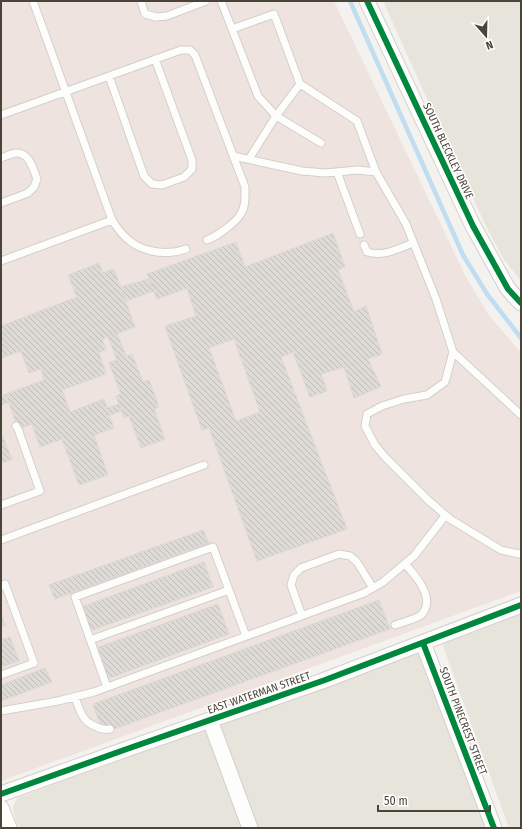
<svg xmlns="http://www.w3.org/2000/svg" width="522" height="829" font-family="'Fira Sans Condensed',sans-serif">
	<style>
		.residential { fill: #e7e4dc }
		.medical { fill: #eee3df }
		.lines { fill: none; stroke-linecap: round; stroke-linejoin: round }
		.stream { stroke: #c0ddf1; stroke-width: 4.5 }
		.building { fill: url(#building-back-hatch); stroke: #dcd9d4; fill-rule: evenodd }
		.lane-casing { stroke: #d2d0cb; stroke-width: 9 }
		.street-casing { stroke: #d2d0cb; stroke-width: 17 }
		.lane { stroke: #fdfdfc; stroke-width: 7 }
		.street { stroke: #fdfdfc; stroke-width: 15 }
		.cycleway-casing { stroke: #fff; stroke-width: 8 }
		.cycleway { stroke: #00873e; stroke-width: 6 }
		.labels { text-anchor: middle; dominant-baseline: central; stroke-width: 3; stroke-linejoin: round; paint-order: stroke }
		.street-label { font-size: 11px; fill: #4b4439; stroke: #fff }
	</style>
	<defs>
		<pattern id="building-back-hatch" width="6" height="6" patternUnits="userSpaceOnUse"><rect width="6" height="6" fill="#dedbd6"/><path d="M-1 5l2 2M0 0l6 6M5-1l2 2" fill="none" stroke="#c0bdb8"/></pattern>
	</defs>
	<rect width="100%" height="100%" fill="#f4f2ee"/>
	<path class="residential" d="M 383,1 L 521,1 L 521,281 L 503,258 L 485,224 L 429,103 Z
		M 521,612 L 521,828 L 509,828 L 443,646 L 445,640 Z
		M 414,653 L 421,655 L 486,828 L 19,828 L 15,818 L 13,807 L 17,798 Z"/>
	<path class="medical" d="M 1,1 L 334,1 L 465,275 L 488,314 L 521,353 L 521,591 L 1,781 Z"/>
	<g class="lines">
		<path class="stream" d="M 350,1 L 463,255 L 487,294 L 521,338"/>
	</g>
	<path class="building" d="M 333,233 L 345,267 L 338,270 L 354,312 L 366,306 L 382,354 L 368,359 L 381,387 L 354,398 L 344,367 L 321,374 L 327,391 L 310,397 L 293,352 L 281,357 L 347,529 L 257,561 L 209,428 L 202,430 L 165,326 L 196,316 L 187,288 L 157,299 L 147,274 L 236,242 L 245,267 ZM 234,339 L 260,412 L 236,421 L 209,348 Z
		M 99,263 L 103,273 L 114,269 L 135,327 L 102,339 L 106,350 L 99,352 L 106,374 L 62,390 L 70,412 L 104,399 L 114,428 L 94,435 L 108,475 L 79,485 L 62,439 L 40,447 L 32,424 L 18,429 L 6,394 L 44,380 L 41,369 L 29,373 L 21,351 L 1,358 L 1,326 L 77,297 L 68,275 Z
		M 148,279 L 154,291 L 126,301 L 121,287 Z
		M 117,333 L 126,356 L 117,360 L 108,337 Z
		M 132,354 L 143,382 L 149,380 L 159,407 L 154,409 L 165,439 L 141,448 L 129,416 L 124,418 L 116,396 L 121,394 L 109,363 Z
		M 6,394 L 9,402 L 1,405 L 1,396 Z
		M 119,404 L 122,411 L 110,415 L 107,408 Z
		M 1,433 L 12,459 L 1,463 Z
		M 203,530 L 209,543 L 55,599 L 49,585 Z
		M 204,562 L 213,587 L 90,631 L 81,607 Z
		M 379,600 L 390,629 L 103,733 L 93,704 Z
		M 218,604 L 229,634 L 107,679 L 96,648 Z
		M 1,615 L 5,625 L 1,627 Z
		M 10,637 L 19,661 L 1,667 L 1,640 Z
		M 45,668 L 52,682 L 1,701 L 1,685 Z"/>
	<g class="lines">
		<defs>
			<path id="lane" d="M 33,1 L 112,220 C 117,228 123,236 131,242 C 142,250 159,254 173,252 C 177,252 182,250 186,249
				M 141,1 L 145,14 L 156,17 L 167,16 L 206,1
				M 221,1 L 232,29
				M 109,76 L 144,176 L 152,184 L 162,185 L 184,177 L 192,169 L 192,160 L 155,59
				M 300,84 L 357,121 L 376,172
				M 1,115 L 181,50 L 190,50 L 195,55 L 245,187 C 245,196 246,207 240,215 C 235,223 216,237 207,240
				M 233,156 L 302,171 L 325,173 L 358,170 L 376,172 L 406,224 L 436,299 L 453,352 L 445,382 L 427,395 L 404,399 L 382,406 L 367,414 L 365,426 L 375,445 L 385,457 L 428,500 L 450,519 L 501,550 L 519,554 L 521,553
				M 1,158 C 5,157 12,153 16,153 C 30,153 33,169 37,179 L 34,187 L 28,193 L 1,203
				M 249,159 L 276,116 L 258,96 L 232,29 L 274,14 L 300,84 L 276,116 L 321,143
				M 337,172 L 360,234
				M 364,245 L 367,252 C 384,257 397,249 413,243
				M 1,261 L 112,220
				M 453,352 L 521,415
				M 1,505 L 40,491 L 18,429 L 16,426
				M 1,540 L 204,465
				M 1,586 L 5,584 L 34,663 L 1,675
				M 302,616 L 291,585 L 294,575 L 301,568 L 339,554 L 350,556 L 357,562 L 373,588
				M 395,625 C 401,623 418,618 421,615 C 437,599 415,575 405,564
				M 90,640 L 229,590
				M 107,687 L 75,597 L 213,547 L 246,636
				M 75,697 C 77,702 80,713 84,718 C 88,724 102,731 110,729
				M 1,711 L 58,701 L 94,692 L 364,593 L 383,582 L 414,556 L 445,516"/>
			<path id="street" d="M 367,1 L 473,226 L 508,289 L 521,303
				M 423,643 L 494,828
				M 210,720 L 250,828
				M 1,794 L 124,750 L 325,680 L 521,605
				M 1,808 L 9,828"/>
		</defs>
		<use href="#lane" class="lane-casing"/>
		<use href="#street" class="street-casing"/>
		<use href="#lane" class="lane"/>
		<use href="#street" class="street"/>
		<defs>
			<path id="cycleway" d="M 367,1 L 473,226 L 508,289 L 521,303
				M 423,643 L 494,828
				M 1,794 L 124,750 L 325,680 L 521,605"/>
		</defs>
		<use href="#cycleway" class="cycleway-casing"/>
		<use href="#cycleway" class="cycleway"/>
	</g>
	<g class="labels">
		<g class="street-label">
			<text transform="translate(448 151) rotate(65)">SOUTH BLECKLEY DRIVE</text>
			<text transform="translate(259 693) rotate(-19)">EAST WATERMAN STREET</text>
			<text transform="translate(463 721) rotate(69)">SOUTH PINECREST STREET</text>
		</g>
	</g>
	<rect width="522" height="829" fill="none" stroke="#4b4439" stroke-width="4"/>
	<g transform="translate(486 36) rotate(160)" stroke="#ffffff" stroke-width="3" paint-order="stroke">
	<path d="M0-3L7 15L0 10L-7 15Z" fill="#4b4439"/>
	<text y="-6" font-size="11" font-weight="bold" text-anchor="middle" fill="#4b4439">N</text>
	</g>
	<path d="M378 805v6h112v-6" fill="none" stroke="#4b4439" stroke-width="2"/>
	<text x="384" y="805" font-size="12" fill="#4b4439" stroke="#ffffff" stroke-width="3" paint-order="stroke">50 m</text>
</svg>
